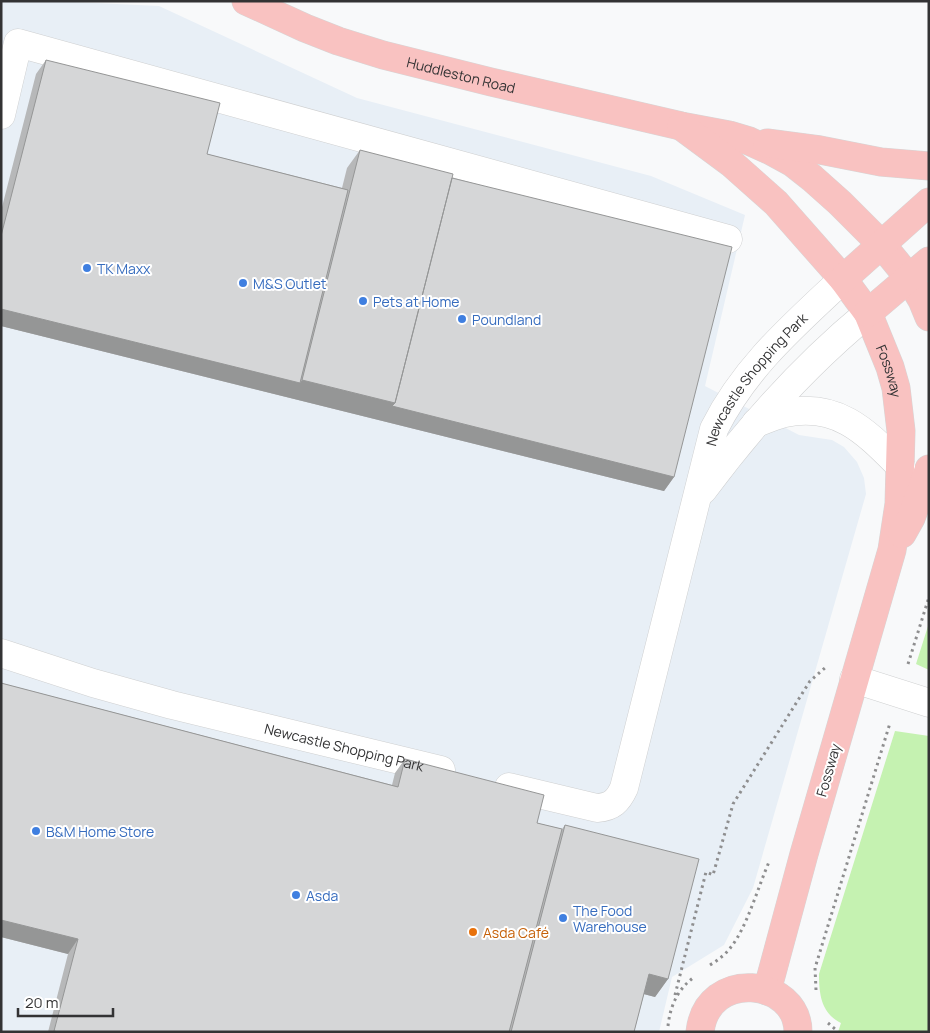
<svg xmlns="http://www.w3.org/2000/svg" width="930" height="1033" font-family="Manrope,sans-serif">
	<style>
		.built { fill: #e8eff6 }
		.green { fill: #c5f2b1 }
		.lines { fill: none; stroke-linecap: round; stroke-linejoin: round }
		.minor-casing { stroke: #cfd0d1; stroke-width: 29 }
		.major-casing { stroke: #d6d6d6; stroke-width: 29 }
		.path { stroke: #8e8e8f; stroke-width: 3; stroke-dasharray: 2.5 4; stroke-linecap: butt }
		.minor { stroke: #fff; stroke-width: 28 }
		.major { stroke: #f9c2c1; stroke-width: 28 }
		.wall { fill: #b7b8b9 }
		.shaded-wall { fill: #959696 }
		.building { fill: #d5d6d7; stroke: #959696 }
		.shop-dot { fill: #3f7fe0; stroke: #fff; stroke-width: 2 }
		.food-dot { fill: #e8710a; stroke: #fff; stroke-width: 2 }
		.labels { text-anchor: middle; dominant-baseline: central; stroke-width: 4; stroke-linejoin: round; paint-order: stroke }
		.street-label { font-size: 14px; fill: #333334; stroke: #fff }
		.shop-label { font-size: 14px; fill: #366cbe; stroke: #fff; text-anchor: start }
		.food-label { font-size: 14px; fill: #c56008; stroke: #fff; text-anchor: start }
	</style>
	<rect width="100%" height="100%" fill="#f8f9fa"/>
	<path class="built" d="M 1,1 L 53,1 L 159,6 L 357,98 L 651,176 L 745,215 L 705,386 L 799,435 L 832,440 L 844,447 L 857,462 L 864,478 L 866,494 L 753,888 L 724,945 L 672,977 L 659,1032 L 1,1032 Z"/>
	<path class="green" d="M 929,623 L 929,670 L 916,664 Z
		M 895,731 L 929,736 L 929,1032 L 838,1032 L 841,1023 C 821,1013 819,994 819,974 Z"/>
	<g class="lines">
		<defs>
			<g id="minor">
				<path d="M 1,115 L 18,43 L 728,239"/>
				<path d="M 756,423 C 766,420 775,415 785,413 C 839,402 867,433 901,467"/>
				<path d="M 703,490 C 751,425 805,365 868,313"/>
				<path id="s1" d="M 1,653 L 93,683 L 172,705 L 441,770"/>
				<path d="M 854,679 L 929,703"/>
				<path id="s2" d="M 509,787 L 597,808 C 612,807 618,801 624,788 L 714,429 C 745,367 793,326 843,279"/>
			</g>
			<g id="major">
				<path id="s3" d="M 246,1 L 305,28 L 338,41 L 383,55 L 491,82 L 681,126 L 729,135 L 749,141 L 771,151 L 793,163 L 812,178 L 840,203 L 882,245 L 909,278 L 922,300 L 929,317"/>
				<path id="s4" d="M 681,126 L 731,163 L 776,203 L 843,279 L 868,313 L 890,367 L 896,388 L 901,431 L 899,504 L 892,550 L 804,854 L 767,991"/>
				<path d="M 767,143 L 820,150 L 881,162 L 929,166"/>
				<path d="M 843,279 L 929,202"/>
				<path d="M 868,313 L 929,261"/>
				<path d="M 902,534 L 911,518 L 929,469"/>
				<path d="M 700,1032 C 707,968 798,978 798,1032"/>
			</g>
		</defs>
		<use href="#minor" class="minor-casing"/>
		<use href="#major" class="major-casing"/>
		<path class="path" d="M 908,664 L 929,597
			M 710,965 C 718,960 725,955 731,947 C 747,927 758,887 769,862
			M 816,990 L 815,968 L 890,723
			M 675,995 L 706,872 L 713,875 L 733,804 L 810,681 L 826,667
			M 828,1023 L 835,1029 L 835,1032
			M 668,1026 C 670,1007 677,990 693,978"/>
		<use href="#minor" class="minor"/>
		<use href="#major" class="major"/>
	</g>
	<path class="wall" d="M 46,60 L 207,154 L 342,188 L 347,168 L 360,150 L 452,178 L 674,477 L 664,491 L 1,326 L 1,211 L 36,74 Z
		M 1,683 L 392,785 L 395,773 L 405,759 L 537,823 L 562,829 L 565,825 L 668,979 L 655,997 L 644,994 L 634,1032 L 48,1032 L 68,954 L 1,937 Z"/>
	<path class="shaded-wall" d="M 1,309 L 300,383 L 302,380 L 395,403 L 674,477 L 664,491 L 1,326 Z
		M 1,920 L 78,939 L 68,954 L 1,937 Z
		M 649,974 L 668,979 L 655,997 L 636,992 Z"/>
	<path class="building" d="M 46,60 L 220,103 L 207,154 L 348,190 L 300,383 L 1,309 L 1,236 Z
		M 360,150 L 453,174 L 395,403 L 302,380 Z
		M 452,178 L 732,247 L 674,477 L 392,406 L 395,403 Z
		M 1,683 L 398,787 L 405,759 L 544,795 L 537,823 L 562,829 L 509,1032 L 59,1032 L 54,1031 L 78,939 L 1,920 Z
		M 565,825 L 699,859 L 668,979 L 649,974 L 634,1032 L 511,1032 Z"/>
	<g class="shop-dot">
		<circle cx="87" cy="268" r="5"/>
		<circle cx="243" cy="283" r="5"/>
		<circle cx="363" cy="301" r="5"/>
		<circle cx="462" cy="319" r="5"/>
		<circle cx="36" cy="831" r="5"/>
		<circle cx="296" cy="895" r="5"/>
		<circle cx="563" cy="918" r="5"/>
	</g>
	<circle class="food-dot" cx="473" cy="932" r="5"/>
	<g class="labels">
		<g class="street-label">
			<text stroke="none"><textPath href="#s3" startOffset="228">Huddleston Road</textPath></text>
			<text stroke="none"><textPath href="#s4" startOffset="328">Fossway</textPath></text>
			<text stroke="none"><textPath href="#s2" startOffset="561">Newcastle Shopping Park</textPath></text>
			<text stroke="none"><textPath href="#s1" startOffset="356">Newcastle Shopping Park</textPath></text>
			<text transform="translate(828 770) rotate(-74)">Fossway</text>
		</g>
		<g class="shop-label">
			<text x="97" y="268">TK Maxx</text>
			<text x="253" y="283">M&amp;S Outlet</text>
			<text x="373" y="301">Pets at Home</text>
			<text x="472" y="319">Poundland</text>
			<text x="46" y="831">B&amp;M Home Store</text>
			<text x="306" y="895">Asda</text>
			<text x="573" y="910">The Food<tspan x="573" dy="16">Warehouse</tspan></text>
		</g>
		<g class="food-label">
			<text x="483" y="932">Asda Café</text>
		</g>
	</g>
	<rect width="930" height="1033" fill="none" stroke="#333334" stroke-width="5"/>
	<path d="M18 1008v8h95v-8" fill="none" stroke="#333334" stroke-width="2.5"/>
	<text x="25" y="1008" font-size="15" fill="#333334" stroke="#ffffff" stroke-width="4" paint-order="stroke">20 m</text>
</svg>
